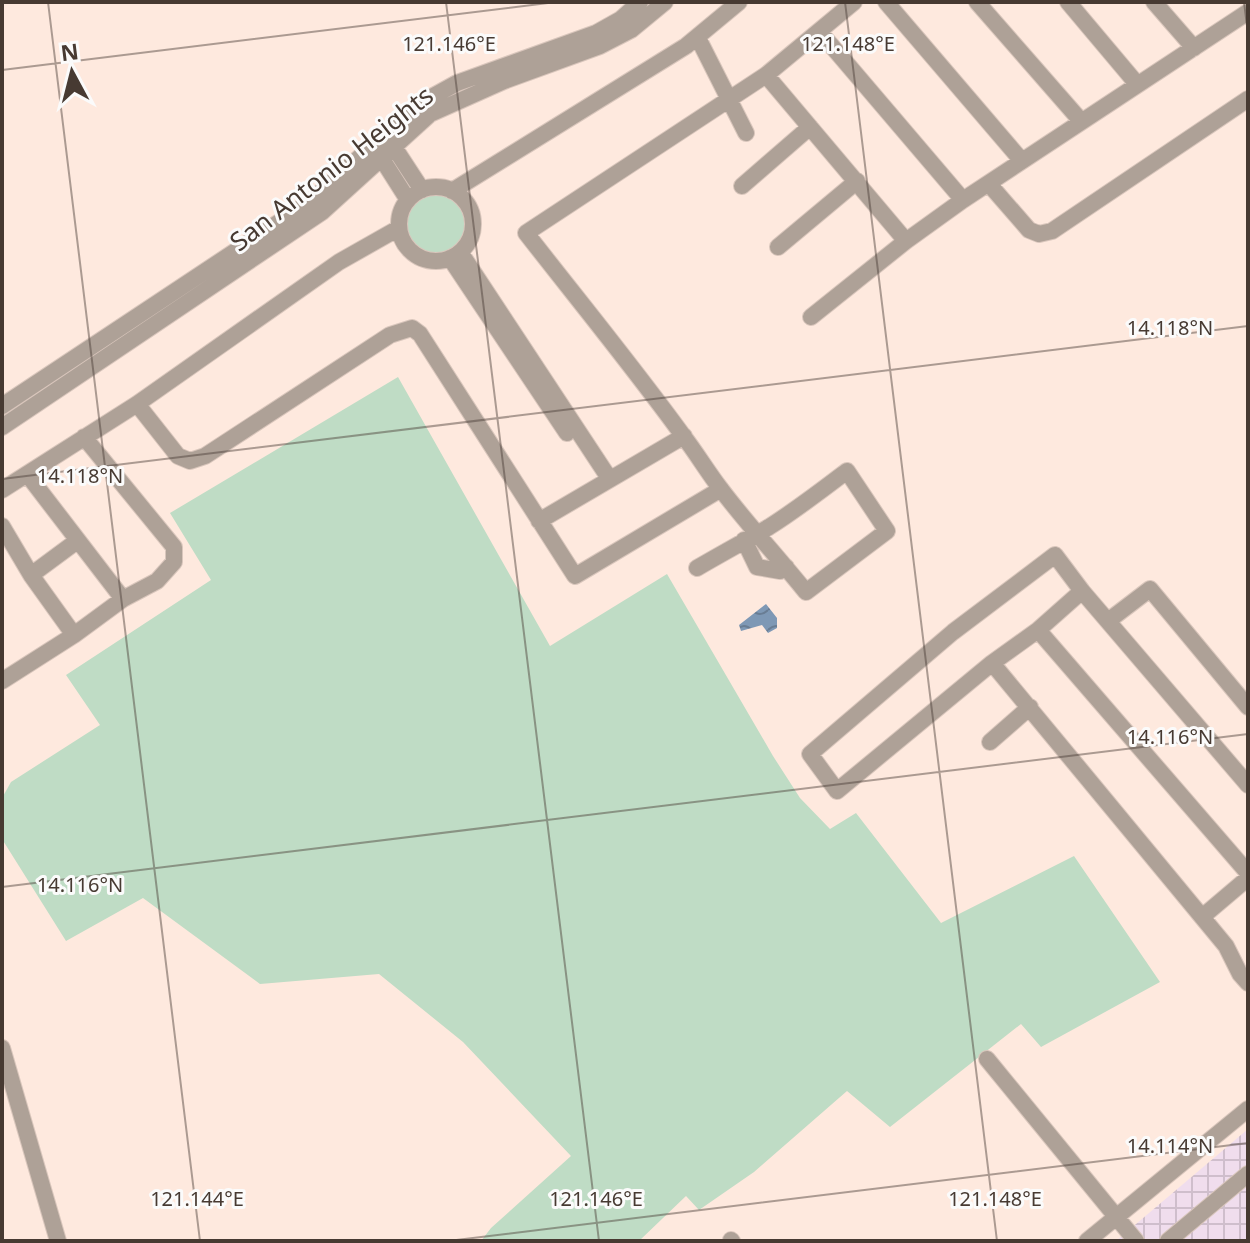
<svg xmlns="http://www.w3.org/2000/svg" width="1250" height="1243" font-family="'Noto Sans',sans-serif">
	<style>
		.industrial { fill: url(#industrial-grid) }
		.grass { fill: #bfdcc5 }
		.water { fill: url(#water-waves) }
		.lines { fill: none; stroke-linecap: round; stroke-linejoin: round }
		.minor-casing { stroke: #d9c6bc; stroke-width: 18 }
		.minor { stroke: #aea197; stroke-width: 16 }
		.ticks { fill: none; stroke: #473a32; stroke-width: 2; stroke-opacity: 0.45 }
		.labels { text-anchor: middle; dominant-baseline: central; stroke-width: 6; stroke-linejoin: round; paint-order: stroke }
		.street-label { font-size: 26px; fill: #473a32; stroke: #fbfbfb }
		.ticks-label { font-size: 20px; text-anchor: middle; fill: #473a32; stroke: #fbfbfb; stroke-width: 6; stroke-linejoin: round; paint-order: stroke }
	</style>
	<defs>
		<pattern id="industrial-grid" width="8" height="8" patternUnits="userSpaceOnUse" patternTransform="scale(2)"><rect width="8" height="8" fill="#f0dded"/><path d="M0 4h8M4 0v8" fill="none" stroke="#cfbecc"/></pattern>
		<pattern id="water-waves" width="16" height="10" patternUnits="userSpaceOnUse" patternTransform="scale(2)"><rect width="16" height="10" fill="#7e98b5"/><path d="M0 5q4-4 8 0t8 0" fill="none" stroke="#697d94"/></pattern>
	</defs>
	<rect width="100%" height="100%" fill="#fee9de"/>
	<path class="industrial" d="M 1248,1129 L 1248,1241 L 1116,1241 Z"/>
	<path class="grass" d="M407 224a29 29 0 1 1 58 0a29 29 0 1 1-58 0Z
		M 398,377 L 550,646 L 667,574 L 773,756 L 800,798 L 830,829 L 856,813 L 941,923 L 1074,856 L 1160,982 L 1041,1047 L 1021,1024 L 890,1127 L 847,1091 L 754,1172 L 699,1210 L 686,1196 L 639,1241 L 481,1241 L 491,1228 L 571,1156 L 463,1042 L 379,974 L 260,984 L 143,898 L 66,941 L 2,839 L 2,798 L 11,782 L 100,725 L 66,675 L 211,580 L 170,513 Z"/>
	<path class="water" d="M 766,604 L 777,618 L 777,628 L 768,633 L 762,625 L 741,631 L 739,625 Z"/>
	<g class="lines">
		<defs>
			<path id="minor" d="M 886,2 L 1022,161
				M 977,2 L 1081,121
				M 1068,2 L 1137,84
				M 1154,2 L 1194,48
				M 819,31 L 963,200
				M 698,38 L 746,133
				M 766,75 L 906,241
				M 388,138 L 422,190
				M 375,148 L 408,200
				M 989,184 L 1029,230 L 1039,234 L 1052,231 L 1248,99
				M 742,186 L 810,127
				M399 224a37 37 0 1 1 74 0a37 37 0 1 1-74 0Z
				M 452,191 L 686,46 L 739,2
				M 778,247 L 857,181
				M 460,252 L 609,478
				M 450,258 L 567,433
				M 811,317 L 906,241 L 963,200 L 1248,12
				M 137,404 L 178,456 L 190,461 L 205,456 L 390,335 L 412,328 L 420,334 L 575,576 L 721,489
				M 2,406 L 311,201 L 419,104 L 457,83 L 596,33 L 621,19 L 640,2
				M 2,427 L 322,212 L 430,114 L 504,81 L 600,46 L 631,30 L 665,2
				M 27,474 L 123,599
				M 2,490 L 137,404 L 339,262 L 399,228
				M 539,521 L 684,436
				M 2,526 L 31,575 L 74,635
				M 744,540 L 757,567 L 780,571 L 786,567
				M 697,568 C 721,554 745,541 769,527 C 796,510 822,490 847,471 L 887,531 L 806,592 C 778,557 747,524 720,488 C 707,471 697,454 684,437 C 634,368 579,301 526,233 L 766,75 L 854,2
				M 31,575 L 77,541
				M 1082,591 L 1038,630 L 992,663 L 837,791 L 810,754 L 953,632 L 1055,555 L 1082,591 L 1248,785
				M 1108,621 L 1150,589 L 1248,707
				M 1038,630 L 1248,873
				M 992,663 L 1226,946 L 1240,974 L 1248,983
				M 2,681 L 74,635 L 123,599 L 157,581 L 174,562 L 174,547 L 84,437
				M 990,742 L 1030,707
				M 1202,917 L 1248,878
				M 2,1048 L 58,1241
				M 987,1059 L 1136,1241
				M 731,1240 L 732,1241
				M 1087,1241 L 1248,1109
				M 1168,1241 L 1248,1174"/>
		</defs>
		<use href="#minor" class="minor-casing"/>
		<use href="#minor" class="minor"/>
	</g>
	<path class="ticks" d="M 48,2 L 200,1241M 446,2 L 599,1241M 845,2 L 997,1241M 1244,2 L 1248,34M 2,70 L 556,2M 2,479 L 1248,326M 2,887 L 1248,734M 448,1241 L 1248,1143"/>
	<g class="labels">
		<g class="street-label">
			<text transform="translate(331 168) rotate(-38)">San Antonio Heights</text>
		</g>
	</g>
	<g class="ticks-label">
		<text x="449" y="51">121.146°E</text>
		<text x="848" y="51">121.148°E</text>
		<text x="1170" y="335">14.118°N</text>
		<text x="80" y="483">14.118°N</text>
		<text x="1170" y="744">14.116°N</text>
		<text x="80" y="892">14.116°N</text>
		<text x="1170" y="1153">14.114°N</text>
		<text x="197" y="1206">121.144°E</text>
		<text x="596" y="1206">121.146°E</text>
		<text x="995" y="1206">121.148°E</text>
	</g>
	<rect width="1250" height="1243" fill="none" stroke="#473a32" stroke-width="8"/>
	<g transform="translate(72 72) rotate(353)" stroke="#fbfbfb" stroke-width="6" paint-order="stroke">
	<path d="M0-6L14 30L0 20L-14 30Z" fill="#473a32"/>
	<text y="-12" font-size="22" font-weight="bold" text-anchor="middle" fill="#473a32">N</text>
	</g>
</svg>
